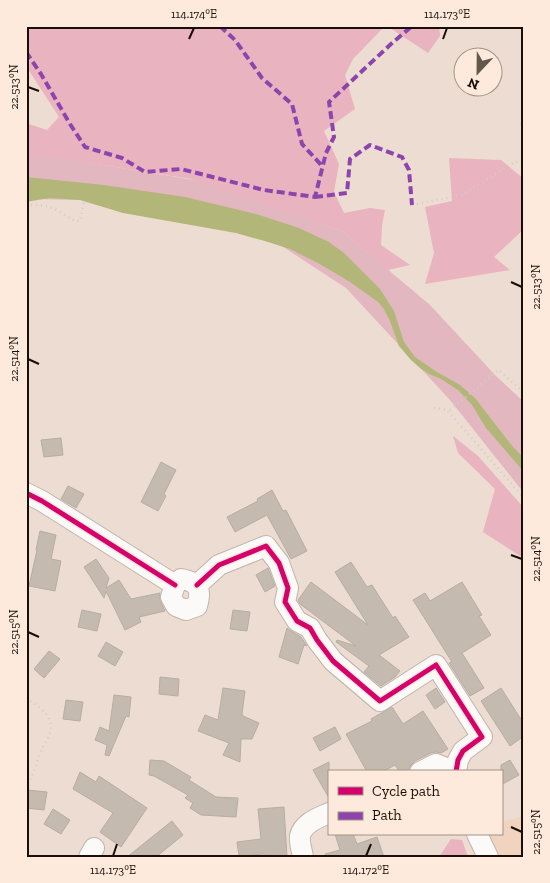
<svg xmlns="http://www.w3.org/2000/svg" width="550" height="883" font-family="'Zilla Slab',serif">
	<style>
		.built { fill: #f1d4c0 }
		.green { fill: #e3b7bf }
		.forest { fill: #e9b3c0 }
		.water { fill: #b2b678 }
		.building { fill: #c5baaf; stroke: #b7ada2 }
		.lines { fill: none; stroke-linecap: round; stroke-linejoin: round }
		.minor-casing { stroke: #c1b4ab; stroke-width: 22 }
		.path { stroke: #d1cdc9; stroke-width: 2.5; stroke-dasharray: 1 4; stroke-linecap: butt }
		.minor { stroke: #fcfaf8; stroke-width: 20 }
		.quiet { stroke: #8e44ad; stroke-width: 4; stroke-dasharray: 8 4; stroke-linecap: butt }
		.cycleway-casing { stroke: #feeadc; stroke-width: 8 }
		.cycleway { stroke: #d6006c; stroke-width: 5 }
		.ticks { fill: none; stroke: #1a0f08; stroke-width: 2 }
		.neatline { fill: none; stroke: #1a0f08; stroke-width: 2 }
		.ticks-label { font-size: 12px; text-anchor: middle; fill: #1a0f08 }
	</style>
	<rect width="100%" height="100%" fill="#eddcd1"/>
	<path class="built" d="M 524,816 L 524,857 L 487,857 L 481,834 L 501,834 L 501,822 Z"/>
	<path class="green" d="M 31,153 L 200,181 L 342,231 L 430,305 L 496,376 L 524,402 L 524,493 L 450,400 L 346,288 L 271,239 L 136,201 L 26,199 L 26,154 Z"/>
	<path class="forest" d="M 26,26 L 385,26 L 353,59 L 345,75 L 355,109 L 324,131 L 339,164 L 334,192 L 344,213 L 370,208 L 385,210 L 382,225 L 381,245 L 410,265 L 388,270 L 342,231 L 191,179 L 58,158 L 26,155 L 26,123 L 47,130 L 59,117 L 26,66 Z
		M 387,26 L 439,26 L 440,36 L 428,53 Z
		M 449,158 L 501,160 L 524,179 L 524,229 L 494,257 L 510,270 L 425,284 L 434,253 L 425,207 L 452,201 Z
		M 453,436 L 478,456 L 524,508 L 524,556 L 520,556 L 483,532 L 495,489 L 458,453 Z
		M 451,839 L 462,840 L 468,857 L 439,857 Z"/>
	<path class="water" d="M 26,177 L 104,185 L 185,197 L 256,214 L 299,228 L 329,242 L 344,253 L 380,289 L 394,311 L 404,342 L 415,357 L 437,372 L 460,385 L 475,398 L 513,447 L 524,458 L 524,472 L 486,428 L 472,405 L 458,390 L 441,379 L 429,374 L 420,368 L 411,360 L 399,346 L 390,321 L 384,309 L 378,302 L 350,282 L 318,263 L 290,249 L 268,242 L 236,233 L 123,213 L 80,200 L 49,198 L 26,202 Z"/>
	<path class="building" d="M 61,438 L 63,455 L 44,457 L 41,440 Z
		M 161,462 L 176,470 L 164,494 L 166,496 L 158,511 L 141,502 Z
		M 68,486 L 84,494 L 76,508 L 61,499 Z
		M 272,490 L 283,511 L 286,510 L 307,551 L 291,559 L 267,515 L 235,532 L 227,517 L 258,501 L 257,499 Z
		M 40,531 L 56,535 L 51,559 L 61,561 L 55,591 L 29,586 L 37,550 L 36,550 Z
		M 96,559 L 109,578 L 106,588 L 119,580 L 131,599 L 160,593 L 159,598 L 165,611 L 139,617 L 141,622 L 125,630 L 106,591 L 104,598 L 84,567 Z
		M 351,562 L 367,587 L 372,585 L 393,618 L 395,616 L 409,637 L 379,655 L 400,671 L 395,677 L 381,686 L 364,672 L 369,666 L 336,642 L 337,640 L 356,646 L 300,604 L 298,600 L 311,582 L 368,625 L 335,572 Z
		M 268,568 L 275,586 L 265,592 L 256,575 Z
		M 462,582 L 482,615 L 479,616 L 491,635 L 462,653 L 484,688 L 470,696 L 449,663 L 452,662 L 413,600 L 425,593 L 430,601 Z
		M 82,610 L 101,614 L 97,631 L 78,627 Z
		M 233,610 L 250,612 L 247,631 L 230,629 Z
		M 287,628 L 291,631 L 301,637 L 307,646 L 304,645 L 298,664 L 279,657 Z
		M 106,642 L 123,652 L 115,666 L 98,656 Z
		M 49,651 L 60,659 L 44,678 L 34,669 Z
		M 160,677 L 179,679 L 178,696 L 159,694 Z
		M 223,688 L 245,691 L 242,714 L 243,716 L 259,723 L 252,739 L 241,739 L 240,762 L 223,755 L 229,743 L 198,731 L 205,715 L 218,720 Z
		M 436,688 L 445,702 L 435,709 L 426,695 Z
		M 501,688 L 524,724 L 524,736 L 510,746 L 481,701 Z
		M 114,695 L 131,697 L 129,717 L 126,716 L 109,756 L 105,755 L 107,745 L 95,740 L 100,727 L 109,731 Z
		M 66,700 L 83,702 L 80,721 L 63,719 Z
		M 392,707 L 403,724 L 423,711 L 448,749 L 441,753 L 436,752 L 431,753 L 415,761 L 410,766 L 408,772 L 400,772 L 395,765 L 382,772 L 367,772 L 346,734 L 372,721 L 371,719 Z
		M 335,727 L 341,739 L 320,751 L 313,738 Z
		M 150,760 L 164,761 L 191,777 L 189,780 L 216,797 L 238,798 L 236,817 L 201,815 L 190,808 L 193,803 L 185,798 L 188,795 L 154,776 L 149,775 Z
		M 510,760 L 519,775 L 501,785 L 501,765 Z
		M 329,762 L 329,798 L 313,770 Z
		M 80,772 L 96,782 L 99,776 L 147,808 L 121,847 L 100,832 L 113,813 L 73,789 Z
		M 28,790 L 47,792 L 44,810 L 26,808 Z
		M 284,807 L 287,857 L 265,857 L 264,854 L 239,856 L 237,842 L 261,839 L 258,809 Z
		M 53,809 L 70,820 L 61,834 L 44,824 Z
		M 172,821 L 183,835 L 156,857 L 127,857 Z
		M 335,834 L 353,834 L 357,844 L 377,837 L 384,857 L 326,857 L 325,854 L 340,850 Z"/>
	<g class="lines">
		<defs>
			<path id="minor" d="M 26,493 L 42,501 L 175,585
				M 181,579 C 199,582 202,590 197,606 L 186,610 L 176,606 L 171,597 L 175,585 Z
				M 197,585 L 219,565 L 266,546 L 279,563 L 288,588 L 285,602 L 297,621 L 310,628 L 317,640 L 333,661 L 380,701 L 436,665 L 482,737 L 463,751 L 458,760 L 456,772
				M 420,772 L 436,764 L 456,772
				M 477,834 L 488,857
				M 89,857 L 94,848
				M 303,857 C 302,851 299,842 300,836 C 303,823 318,818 329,813"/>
		</defs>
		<use href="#minor" class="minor-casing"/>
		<path class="path" d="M 524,114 L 521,125 L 524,129
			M 412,205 L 462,195 L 514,162 L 524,162
			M 26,206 C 37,204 48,205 58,211 C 66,215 71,221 80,221 L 84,201
			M 434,408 L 447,410 L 524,498
			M 450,410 L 499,370 L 524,393
			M 26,699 C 38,705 55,717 50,732 C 48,739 43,746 40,753 C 36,765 33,776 26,787"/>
		<use href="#minor" class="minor"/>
		<path class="quiet" d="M 220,26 L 235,40 L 262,78 L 292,104 L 302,144 L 323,167
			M 26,52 L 41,74 L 70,124 L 85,147 L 122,158 L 145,172 L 181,169 L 264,190 L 315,197 L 326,153 L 334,137 L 329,102 L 391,44 L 412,26
			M 315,197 L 347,193 L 350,159 L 370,145 L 402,157 L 409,170 L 412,205"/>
		<defs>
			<path id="cycleway" d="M 26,493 L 42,501 L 175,585
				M 197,585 L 219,565 L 266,546 L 279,563 L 288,588 L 285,602 L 297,621 L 310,628 L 317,640 L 333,661 L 380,701 L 436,665 L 482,737 L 463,751 L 458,760 L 456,772"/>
		</defs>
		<use href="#cycleway" class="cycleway-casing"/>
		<use href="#cycleway" class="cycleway"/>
	</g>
	<path class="ticks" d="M 189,39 L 194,28M 443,39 L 447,28M 28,87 L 39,91M 511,282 L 522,287M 28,359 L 39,364M 511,555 L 522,559M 28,632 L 39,637M 511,827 L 522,832M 113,856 L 117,844M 366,856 L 371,844"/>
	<rect width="550" height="883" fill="none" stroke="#feeadc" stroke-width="55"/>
	<rect x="328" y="770" width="175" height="65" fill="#feeadc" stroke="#a39287"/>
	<rect x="338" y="787" width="25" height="8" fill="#d6006c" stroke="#a39287"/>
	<text x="372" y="796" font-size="15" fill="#1a0f08">Cycle path</text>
	<rect x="338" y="812" width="25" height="8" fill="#8e44ad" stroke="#a39287"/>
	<text x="372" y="820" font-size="15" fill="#1a0f08">Path</text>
	<g transform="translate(478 72) rotate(202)"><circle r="24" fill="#feeadc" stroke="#a39287"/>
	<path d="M0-4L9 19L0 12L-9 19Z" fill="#64574e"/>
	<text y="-8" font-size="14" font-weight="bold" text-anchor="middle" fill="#1a0f08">N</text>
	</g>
	<rect x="28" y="28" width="494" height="828" class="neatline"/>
	<g class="ticks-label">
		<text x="194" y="18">114.174°E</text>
		<text x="447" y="18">114.173°E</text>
		<text transform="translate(14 87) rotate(-90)" y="4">22.513°N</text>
		<text transform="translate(536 287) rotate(-90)" y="4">22.513°N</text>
		<text transform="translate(14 359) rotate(-90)" y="4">22.514°N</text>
		<text transform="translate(536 559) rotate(-90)" y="4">22.514°N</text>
		<text transform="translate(14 632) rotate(-90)" y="4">22.515°N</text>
		<text transform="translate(536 832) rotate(-90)" y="4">22.515°N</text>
		<text x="113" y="874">114.173°E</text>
		<text x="366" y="874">114.172°E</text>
	</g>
</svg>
